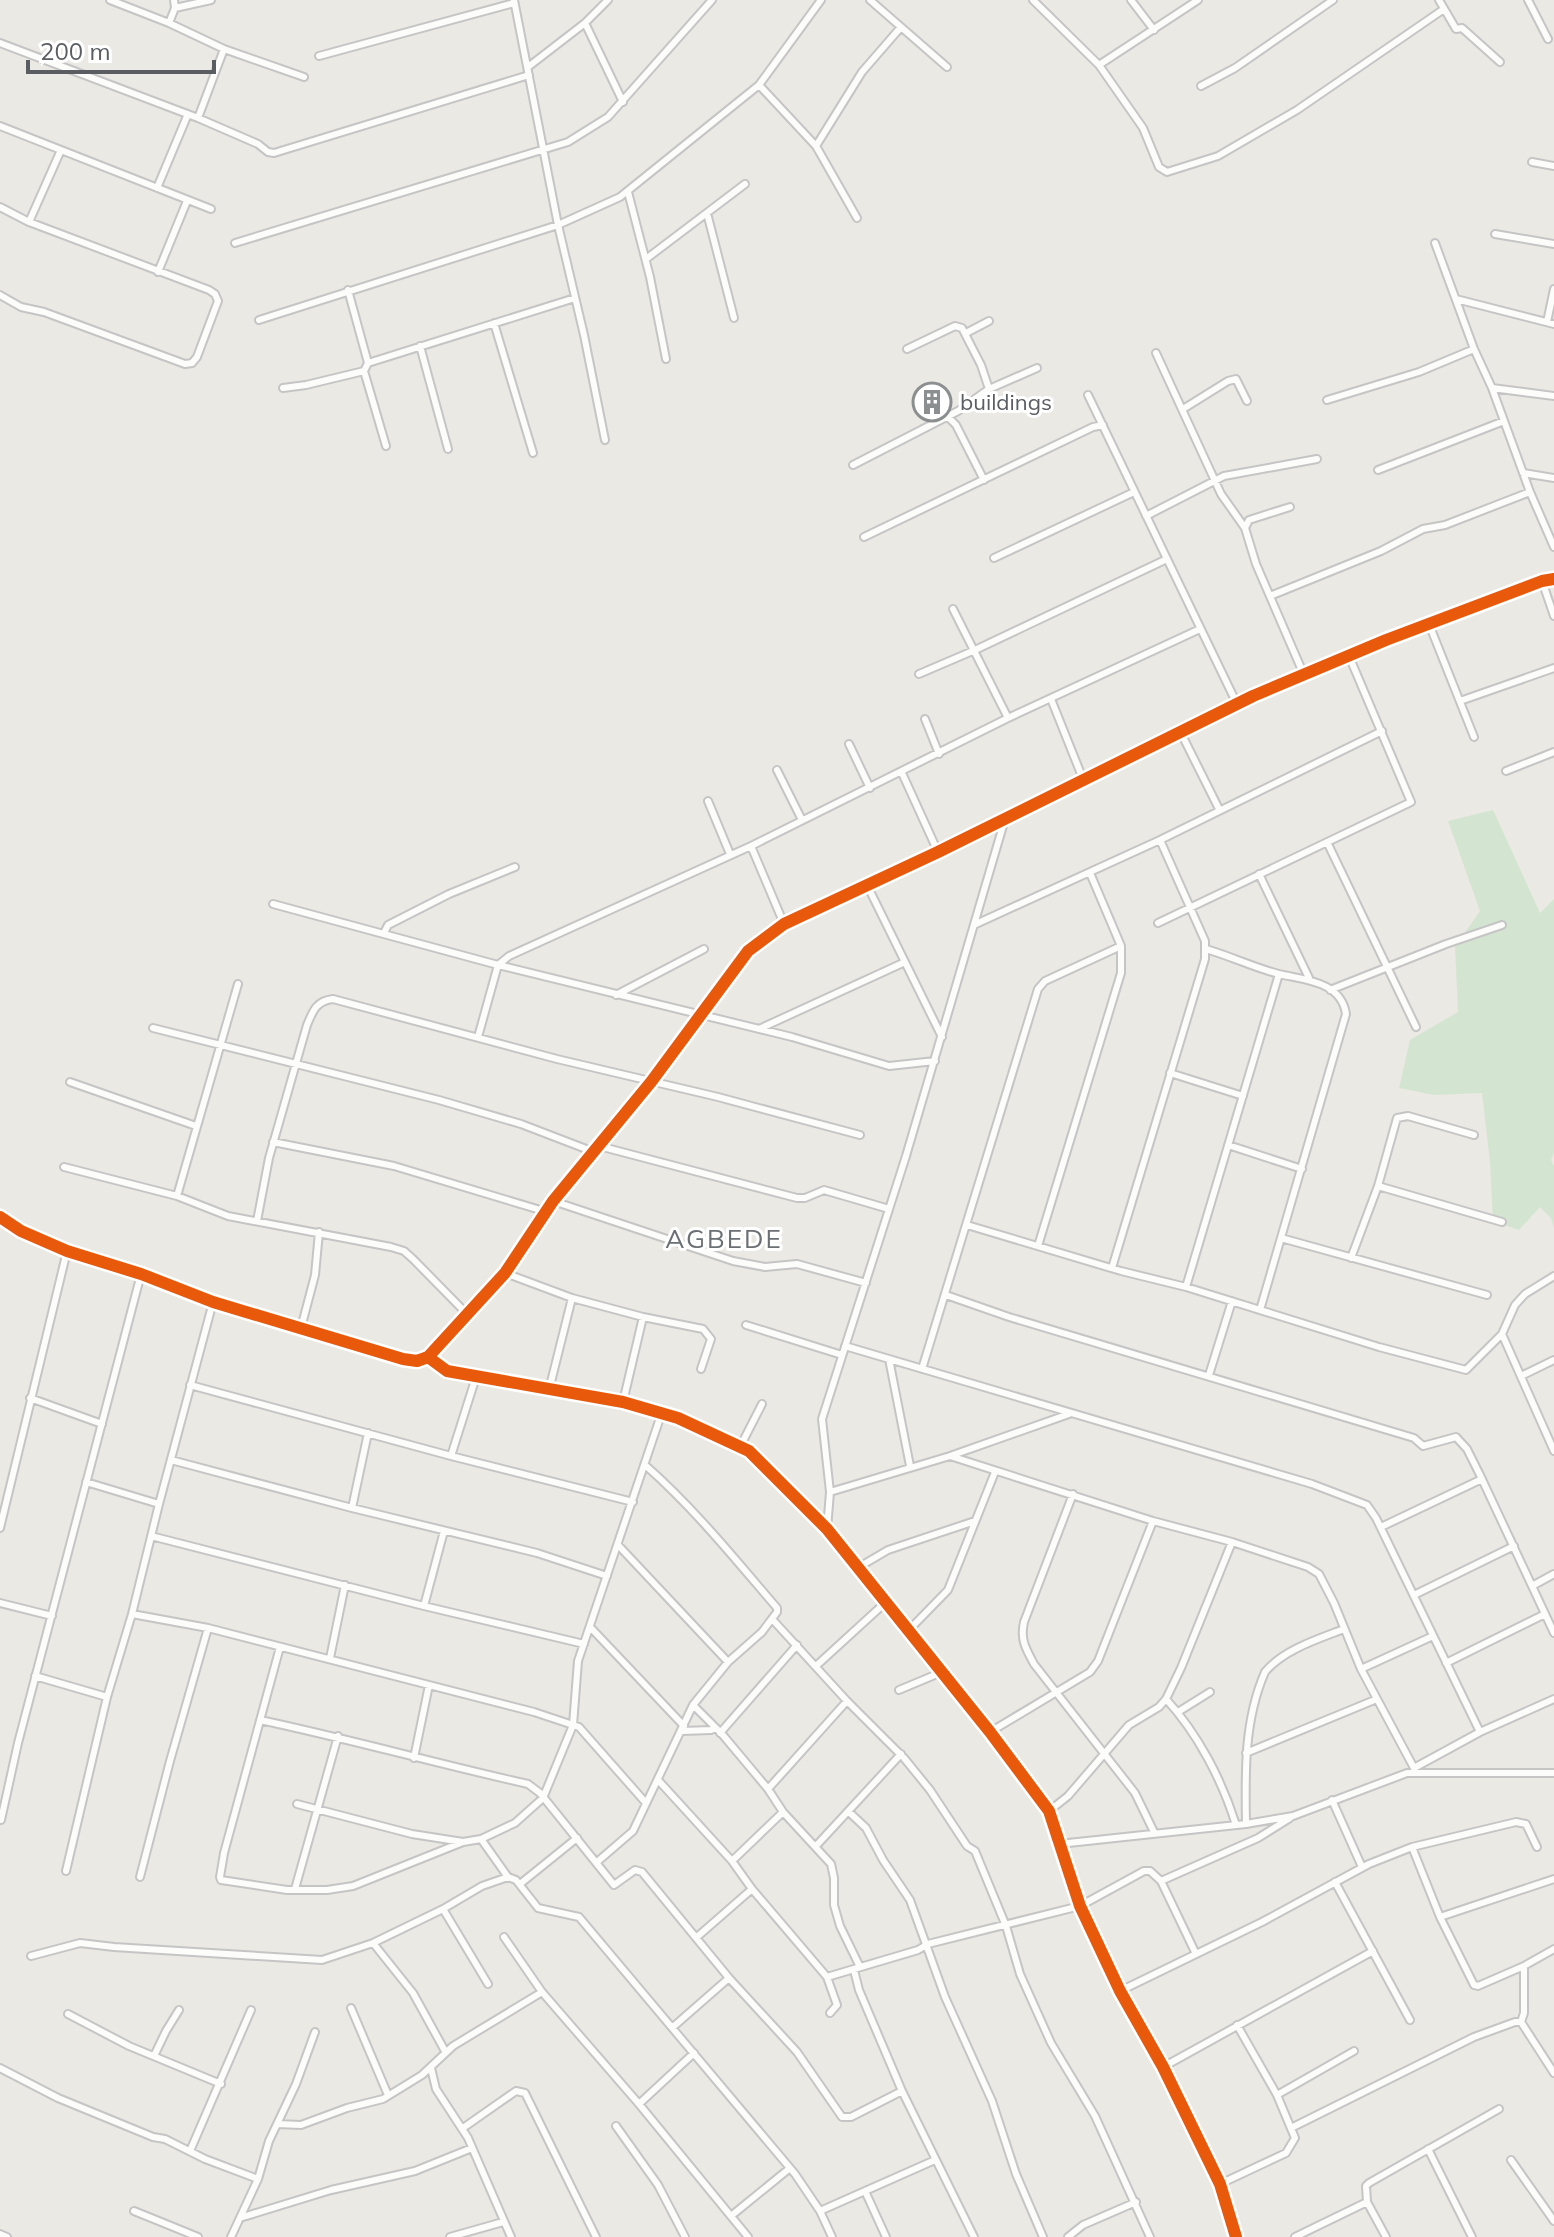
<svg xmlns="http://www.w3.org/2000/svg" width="1554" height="2237" font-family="Mulish,sans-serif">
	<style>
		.green { fill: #d3e5d0 }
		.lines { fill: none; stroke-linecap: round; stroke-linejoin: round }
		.minor-casing { stroke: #c6c5c5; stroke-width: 10 }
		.minor { stroke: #fcfcfb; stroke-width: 6 }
		.cycleway-casing { stroke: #fff; stroke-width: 17 }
		.cycleway { stroke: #e8590c; stroke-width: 12 }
		.labels { text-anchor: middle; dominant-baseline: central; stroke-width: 6; stroke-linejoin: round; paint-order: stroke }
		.poi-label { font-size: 22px; fill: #5a5e62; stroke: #fff; text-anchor: start }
		.quarter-label { font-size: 26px; letter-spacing: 2px; fill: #6b7074; stroke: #fff }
	</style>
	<rect width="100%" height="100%" fill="#eae9e4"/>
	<path class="green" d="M 1493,810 L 1540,913 L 1554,899 L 1554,1153 L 1551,1160 L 1554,1166 L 1554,1228 L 1551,1218 L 1540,1207 L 1519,1230 L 1493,1221 L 1490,1162 L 1482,1093 L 1434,1095 L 1399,1088 L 1410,1040 L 1458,1012 L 1455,947 L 1480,911 L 1448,821 Z"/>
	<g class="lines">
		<defs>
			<path id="minor" d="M 110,0 L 169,23 L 224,49 L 304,77
				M 514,0 L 558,225 L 584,335 L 605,440
				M 870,0 L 947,67
				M 1033,0 L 1099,65 L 1143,128 L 1159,167 L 1167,172 L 1218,156 L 1297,110 L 1444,9
				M 1131,0 L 1154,30
				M 1439,0 L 1456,29 L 1462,28 L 1500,62
				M 1528,0 L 1548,39
				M 175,8 L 211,0
				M 169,23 L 175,8 L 174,0
				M 585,23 L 623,102
				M 0,43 L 198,118 L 258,144 L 268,152 L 274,153 L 529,75
				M 319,56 L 514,3
				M 1099,65 L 1198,0
				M 528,67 L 585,23 L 608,0
				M 759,85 L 816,146 L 857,218
				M 1201,86 L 1235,68 L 1333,0
				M 198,118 L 224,49
				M 0,126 L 211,209
				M 816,146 L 862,72 L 901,27
				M 1532,162 L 1554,166
				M 157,188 L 188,114
				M 628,192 L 650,277 L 666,359
				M 0,207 L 29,222 L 209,290 L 215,294 L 218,301 L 197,357 L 192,363 L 185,364 L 44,312 L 21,307 L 0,295
				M 707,213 L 734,318
				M 29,222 L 61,150
				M 1495,234 L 1554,244
				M 235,243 L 568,142 L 608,117 L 712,0
				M 1435,243 L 1474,349 L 1492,388 L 1530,492 L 1554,547
				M 646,259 L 745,184
				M 158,272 L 187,201
				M 348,290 L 368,363
				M 1456,299 L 1554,324
				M 259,320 L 558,225 L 620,197 L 759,85 L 821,0
				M 1547,322 L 1554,289
				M 494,323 L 533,453
				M 966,333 L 989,321
				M 420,346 L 448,449
				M 1156,353 L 1221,494 L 1245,528
				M 364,371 L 386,446
				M 283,388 L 306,385 L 364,371 L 368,363 L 575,298
				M 1492,388 L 1554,396
				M 989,389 L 1037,368
				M 1088,395 L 1237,704
				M 1327,400 L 1419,372 L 1474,349
				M 1183,409 L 1228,381 L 1236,379 L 1247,401
				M 947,416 L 956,425 L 984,480
				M 853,465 L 958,411 L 989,389 L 981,365 L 962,328 L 955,326 L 907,349
				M 1378,470 L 1504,421
				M 1523,473 L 1554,478
				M 1290,507 L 1249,520 L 1245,528 L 1256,564 L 1304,675
				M 1146,516 L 1224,476 L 1317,459
				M 864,537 L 1093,427 L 1103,425
				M 994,558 L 1134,492
				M 1542,581 L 1554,616
				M 1270,596 L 1381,551 L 1423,529 L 1445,525 L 1530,492
				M 953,609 L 1008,718
				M 1429,624 L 1474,737
				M 919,674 L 975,650 L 1167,559
				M 1051,699 L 1083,779
				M 1460,701 L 1554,668
				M 925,719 L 939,754
				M 1180,731 L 1219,809
				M 849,744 L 870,788
				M 777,770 L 802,820
				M 1506,771 L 1554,752
				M 902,773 L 938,852
				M 708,801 L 730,854
				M 1327,842 L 1416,1027
				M 751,846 L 784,924
				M 1259,874 L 1309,978
				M 867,885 L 942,1037
				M 273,904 L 498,965 L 792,1037 L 889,1066 L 935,1061
				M 1158,923 L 1411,802 L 1349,656
				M 976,924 L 1160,840 L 1382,731
				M 384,933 L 388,925 L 449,894 L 515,867
				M 1206,949 C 1230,956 1255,968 1279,974 C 1304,980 1341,981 1346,1014 L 1260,1310
				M 1330,990 L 1446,944 L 1502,925
				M 616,995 L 704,949
				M 153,1028 L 439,1100 L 521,1124 L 594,1152
				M 759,1029 L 905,962
				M 478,1037 L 498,965 L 509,956 L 751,846 L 1008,718 L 1200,629
				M 1170,1073 L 1243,1096
				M 70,1082 L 196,1126
				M 273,1142 L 394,1166 L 547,1212
				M 1228,1145 L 1302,1169
				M 599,1146 L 797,1198 L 805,1198 L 824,1190 L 889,1209
				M 64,1167 L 177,1196 L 228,1216 L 391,1247 L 404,1251 L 413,1259 L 466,1313
				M 1378,1186 L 1502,1222
				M 177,1196 L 238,984
				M 553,1201 L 733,1261 L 765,1267 L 797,1264 L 866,1283
				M 0,1217 L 21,1231 L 67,1251 L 141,1274 L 213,1302 L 403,1359 L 417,1361 L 428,1357 L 505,1273 L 553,1201 L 651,1082 L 748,951 L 784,924 L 938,852 L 1253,696 L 1386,640 L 1542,581 L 1554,579
				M 257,1221 L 269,1158 L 307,1025 C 313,1011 316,1001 333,999 L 557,1059 L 718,1097 L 860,1135
				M 967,1225 L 1121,1271 L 1186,1287 L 1379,1347 L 1466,1370 L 1502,1334 L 1515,1305 L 1525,1294 L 1554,1276
				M 1281,1238 L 1487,1295
				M 1038,1246 L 1121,973 L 1121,946 L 1090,873
				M 1351,1258 L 1378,1186 L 1397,1118 L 1408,1116 L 1474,1135
				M 1112,1268 L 1205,959 L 1205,941 L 1160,840
				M 505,1273 L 572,1298 L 643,1317 L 703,1329 L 711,1339 L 701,1369
				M 1186,1287 L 1279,974
				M 946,1295 L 1009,1317 L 1414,1438 L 1423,1446 L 1456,1437 L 1467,1449 L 1480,1475 L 1554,1633
				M 746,1325 L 842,1355
				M 301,1328 L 315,1275 L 319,1232
				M 1502,1334 L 1554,1451
				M 845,1346 L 1312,1484 L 1367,1505 L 1376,1518 L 1480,1732
				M 428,1357 L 447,1371 L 623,1402 L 678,1418 L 749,1451 L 827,1529 L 990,1732 L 1049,1811 L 1080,1906 L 1120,1991 L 1163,2067 L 1220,2184 L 1236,2237
				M 889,1359 L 910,1466
				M 922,1369 L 1038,989 L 1045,981 L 1121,946
				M 1209,1375 L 1232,1301
				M 1521,1376 L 1554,1360
				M 190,1385 L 451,1456 L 633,1502
				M 549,1390 L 572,1298
				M 30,1398 L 102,1424
				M 623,1402 L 643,1317
				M 741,1445 L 762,1404
				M 451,1456 L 476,1377
				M 950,1456 L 1153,1521 L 1232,1542
				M 171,1460 L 352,1508 L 537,1553 L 607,1576
				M 86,1482 L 159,1504
				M 830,1492 L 950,1456 L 1069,1414
				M 1073,1494 L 1024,1622 C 1020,1640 1026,1649 1034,1664 L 1135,1793 L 1154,1832
				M 352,1508 L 368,1433
				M 1381,1527 L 1482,1479
				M 0,1528 L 67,1251
				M 827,1529 L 830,1492 L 822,1419 L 906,1156 L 1005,819
				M 444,1531 L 424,1606 L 584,1644
				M 151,1536 L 424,1606
				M 618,1545 L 728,1662 L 762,1632 L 777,1612 L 777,1608 C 735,1559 693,1507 645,1465
				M 859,1567 L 888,1550 L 975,1521
				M 1532,1586 L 1554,1574
				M 1414,1595 L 1514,1546
				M 0,1603 L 52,1616
				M 132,1614 L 208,1628 L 170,1761 L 140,1877
				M 772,1619 L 847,1701 L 904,1758 L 930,1790 L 967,1846 L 975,1851 L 1006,1926 L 1020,1974 L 1051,2043 L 1095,2116 L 1150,2237
				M 208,1628 L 534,1712 L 579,1727 L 646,1803
				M 591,1628 L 684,1726
				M 909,1630 L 948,1590 L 995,1472
				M 280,1647 L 224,1853 L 220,1877 L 221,1880 L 287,1890 L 327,1890 L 353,1886 L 463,1842 L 481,1839 L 515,1823 L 543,1798 L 573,1725 L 578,1661 L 662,1412
				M 330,1658 L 345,1585
				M 1446,1663 L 1545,1614
				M 816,1666 L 886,1602
				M 1361,1669 L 1433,1636
				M 35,1676 L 107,1697
				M 899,1690 L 942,1672
				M 1166,1699 C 1198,1734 1222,1780 1236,1825
				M 693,1705 L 722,1734 L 768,1789 L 783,1812 L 831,1864 L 834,1878 L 834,1905 L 840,1926 L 860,1967
				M 1178,1712 L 1210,1692
				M 260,1720 C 350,1739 438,1764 528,1784 L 540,1793 L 614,1885 L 635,1870 L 642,1872 L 729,1978 L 797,2052 L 842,2117 L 851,2117 L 902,2091
				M 682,1731 L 711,1730 L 715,1728
				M 990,1732 L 1090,1672 L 1098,1661 L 1153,1521
				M 720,1733 L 797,1645
				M 1246,1753 L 1377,1699
				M 414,1758 L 429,1685
				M 1414,1768 L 1480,1732 L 1554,1699
				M 658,1780 L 732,1861 L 752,1889 L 827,1977 L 837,2005 L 830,2013
				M 768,1789 L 847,1701
				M 1332,1800 L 1362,1867
				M 297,1804 L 412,1834 L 463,1842
				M 1049,1811 L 1068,1796 L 1129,1725 L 1159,1707 L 1166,1699 L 1181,1668 L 1232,1542 L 1308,1567 L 1319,1574 L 1334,1603 L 1361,1669 L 1414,1768
				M 849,1812 L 866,1828 L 883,1860 L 910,1900 L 945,1997 L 992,2101 L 1016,2174 L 1043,2237
				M 1,1820 L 18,1743 L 141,1274
				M 1246,1824 C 1245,1773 1244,1720 1265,1672 C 1283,1650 1318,1639 1344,1629
				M 481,1839 L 508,1877 L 516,1880 L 538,1908 L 579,1917 L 795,2174 L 820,2211 L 832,2237
				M 1059,1844 L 1246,1824 L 1293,1816 L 1407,1773 L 1554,1773
				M 816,1846 L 901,1754
				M 1412,1847 L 1440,1917 L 1474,1985 L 1478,1986 L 1524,1966 L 1554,1949
				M 732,1861 L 783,1812
				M 597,1862 L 633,1831 L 693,1705 L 728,1662
				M 66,1871 L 107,1697 L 132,1614 L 159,1504 L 213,1302
				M 1161,1881 L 1258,1838 L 1290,1818
				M 1335,1882 L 1410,2020
				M 520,1884 L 577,1838
				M 295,1889 L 338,1736
				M 443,1909 L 488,1984
				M 1440,1917 L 1554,1879
				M 504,1937 L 542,1992 L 639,2104 L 748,2237
				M 697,1937 L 752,1889
				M 373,1943 L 413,1993 L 445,2051
				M 31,1956 L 80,1943 L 114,1947 L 322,1960 L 373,1943 L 443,1909 L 482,1886 L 508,1877
				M 854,1970 L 859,1990 L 902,2091 L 974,2237
				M 827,1977 L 918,1950 L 928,1944 L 1080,1906 L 1144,1871 L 1150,1871 L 1161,1881 L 1196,1954
				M 1120,1991 L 1262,1922 L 1369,1864 L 1412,1847 L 1516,1822 L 1526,1824 L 1537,1847
				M 351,2008 L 388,2095
				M 68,2014 L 129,2046 L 221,2084
				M 1521,2022 L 1524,2013 L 1524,1966
				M 673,2027 L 729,1978
				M 154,2056 L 166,2031 L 179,2010
				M 1163,2067 L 1373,1951
				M 0,2068 L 58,2098 L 153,2137 L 165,2139 L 205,2159 L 258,2179
				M 431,2068 L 436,2089 L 468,2138 L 511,2237
				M 1277,2095 L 1354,2051
				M 639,2104 L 694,2053
				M 277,2124 L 301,2125 L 347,2108 L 383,2099 L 422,2075 L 453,2046 L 542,1992
				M 616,2126 L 658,2185 L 685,2237
				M 463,2128 L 516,2091 L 525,2093 L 596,2237
				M 1291,2128 L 1474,2037 L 1515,2022 L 1521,2022 L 1554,2073
				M 1428,2149 L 1472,2237
				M 190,2151 L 251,2010
				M 1511,2160 L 1554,2221
				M 1220,2184 L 1286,2153 L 1295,2138 L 1277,2095 L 1237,2025
				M 865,2191 L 886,2237
				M 134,2211 L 198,2237
				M 820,2211 L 935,2160
				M 731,2216 L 790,2168
				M 243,2217 L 331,2190 L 415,2171 L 472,2148
				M 0,2234 L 7,2237
				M 231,2237 L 258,2179 L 269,2141 L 296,2084 L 315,2032
				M 450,2237 L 503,2222
				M 1068,2237 L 1083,2225 L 1136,2202
				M 1295,2237 L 1367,2202
				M 1386,2237 L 1367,2202 L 1366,2186 L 1369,2183 L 1499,2109"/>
		</defs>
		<use href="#minor" class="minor-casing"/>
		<use href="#minor" class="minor"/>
		<defs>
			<path id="cycleway" d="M 0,1217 L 21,1231 L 67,1251 L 141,1274 L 213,1302 L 403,1359 L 417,1361 L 428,1357 L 505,1273 L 553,1201 L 651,1082 L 748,951 L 784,924 L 938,852 L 1253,696 L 1386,640 L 1542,581 L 1554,579
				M 428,1357 L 447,1371 L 623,1402 L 678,1418 L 749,1451 L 827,1529 L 990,1732 L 1049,1811 L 1080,1906 L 1120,1991 L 1163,2067 L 1220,2184 L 1236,2237"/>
		</defs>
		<use href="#cycleway" class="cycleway-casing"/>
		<use href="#cycleway" class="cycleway"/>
	</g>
	<defs>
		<symbol id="building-ring" viewBox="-11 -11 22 22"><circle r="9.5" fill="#fff" stroke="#8c8f90" stroke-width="1.5"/><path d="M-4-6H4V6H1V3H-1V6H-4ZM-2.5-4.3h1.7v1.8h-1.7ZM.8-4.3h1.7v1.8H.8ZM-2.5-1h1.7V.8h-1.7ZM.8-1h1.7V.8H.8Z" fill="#8c8f90"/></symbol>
	</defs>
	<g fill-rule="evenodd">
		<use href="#building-ring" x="910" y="380" width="44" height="44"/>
	</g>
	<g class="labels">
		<g class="poi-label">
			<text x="960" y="402">buildings</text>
		</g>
		<g class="quarter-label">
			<text x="724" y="1238">AGBEDE</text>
		</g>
	</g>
	<path d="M28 60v12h186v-12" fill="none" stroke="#5a5e62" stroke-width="4"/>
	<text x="40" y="60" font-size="24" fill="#5a5e62" stroke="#ffffff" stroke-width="6" paint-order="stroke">200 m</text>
</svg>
